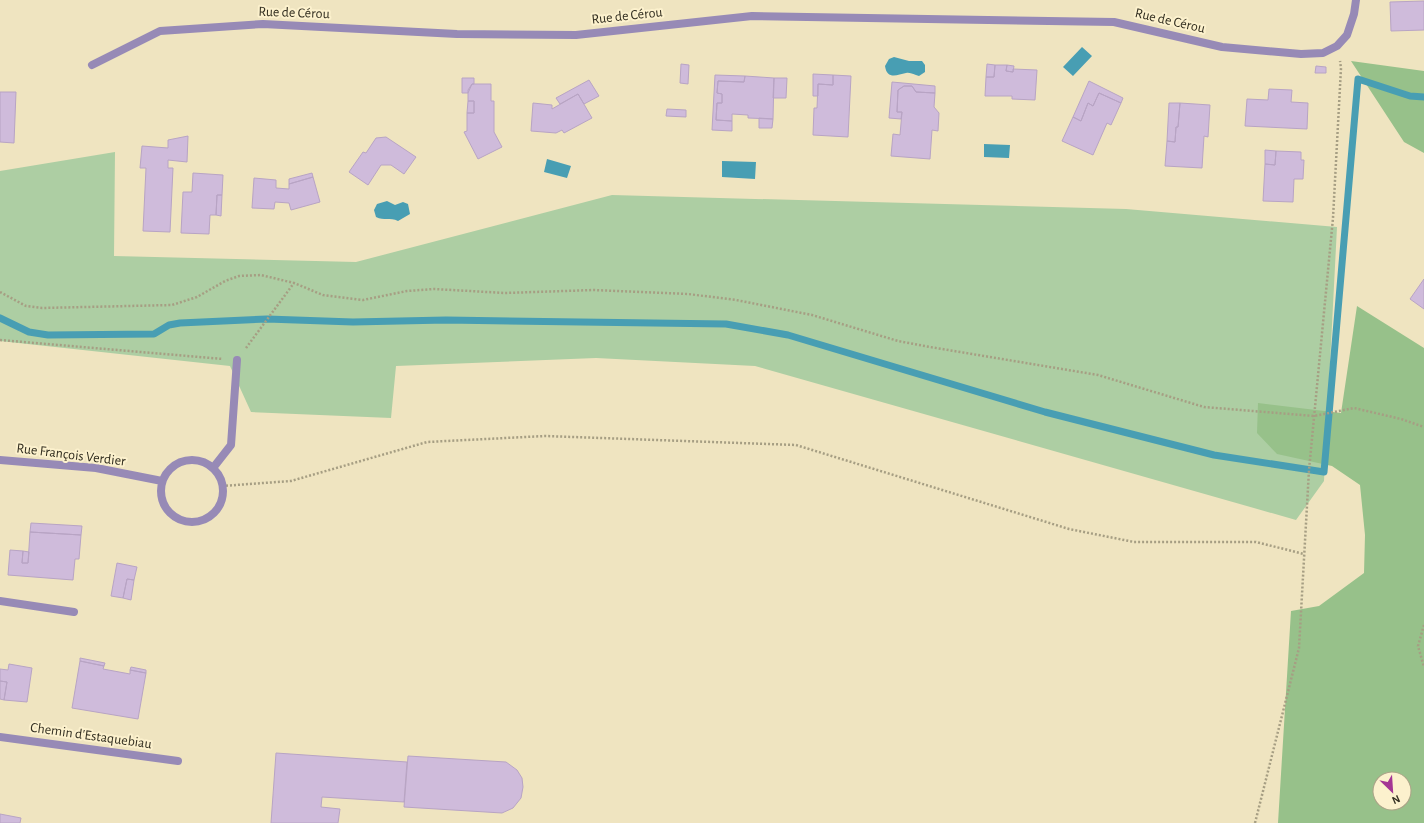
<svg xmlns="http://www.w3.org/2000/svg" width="1424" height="823" font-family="'Alegreya Sans',sans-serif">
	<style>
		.green { fill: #adcea3 }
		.forest { fill: #97c18a; fill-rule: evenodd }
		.water { fill: #489eb3 }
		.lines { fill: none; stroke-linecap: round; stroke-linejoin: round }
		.stream { stroke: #489eb3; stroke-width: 7 }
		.building { fill: #cfbbdb; stroke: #b8a4c4 }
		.path { stroke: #a69e83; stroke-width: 2.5; stroke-dasharray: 2 2; stroke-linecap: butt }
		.minor { stroke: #978ab6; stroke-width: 8 }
		.labels { text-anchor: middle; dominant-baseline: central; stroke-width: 4; stroke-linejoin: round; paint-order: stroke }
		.street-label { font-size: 14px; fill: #312d1f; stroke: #fcf1cd }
	</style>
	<rect width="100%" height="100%" fill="#efe4c0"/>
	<path class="green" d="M 115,152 L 114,256 L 356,262 L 612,195 L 1126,209 L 1337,227 L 1324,481 L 1296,520 L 755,366 L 596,358 L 396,366 L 391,418 L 251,412 L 230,366 L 0,341 L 0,171 Z"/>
	<path class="forest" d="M 1351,61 L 1424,71 L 1424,153 L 1404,142 Z
		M 1357,306 L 1424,348 L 1424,823 L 1278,823 L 1291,611 L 1319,606 L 1364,573 L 1365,535 L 1360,485 L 1332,466 L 1277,454 L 1257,433 L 1258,403 L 1341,413 ZM 1380,779 L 1404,779 L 1404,803 L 1380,803 Z"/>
	<path class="water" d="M 1082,47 L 1092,56 L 1073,76 L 1063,67 Z
		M 894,57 L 909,61 L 922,61 L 925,65 L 925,72 L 919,76 C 914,75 911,72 906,73 C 897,75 887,80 885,66 L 889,59 Z
		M 984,144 L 1010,145 L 1009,158 L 984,157 Z
		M 547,159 L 571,166 L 567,178 L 544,172 Z
		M 722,161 L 756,162 L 755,179 L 722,177 Z
		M 387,201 L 395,205 L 403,202 L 408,204 L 410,214 L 398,221 C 390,217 384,221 376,217 L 374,210 L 377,204 Z"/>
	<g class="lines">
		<path class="stream" d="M 0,318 L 29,332 L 48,335 L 154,334 L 169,325 L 180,323 L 267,319 L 353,322 L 446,320 L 726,324 L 788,335 L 1045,412 L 1214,455 L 1324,472 L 1358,79 L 1410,96 L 1424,97"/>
	</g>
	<path class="building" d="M 1424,1 L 1424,30 L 1391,31 L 1390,2 Z
		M 681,64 L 689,65 L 688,84 L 680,83 Z
		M 987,64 L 995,65 L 994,77 L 986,77 Z
		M 995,65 L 1007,65 L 1006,71 L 1013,72 L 1013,69 L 1037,70 L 1035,100 L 1012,99 L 1012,96 L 985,96 L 986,77 L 994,77 Z
		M 1007,65 L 1014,66 L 1013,72 L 1006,71 Z
		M 1316,66 L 1326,67 L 1326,73 L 1315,73 Z
		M 813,74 L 833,75 L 833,85 L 818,84 L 818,96 L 813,96 Z
		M 715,75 L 745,76 L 744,82 L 718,81 L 717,93 L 722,94 L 722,103 L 717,103 L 716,120 L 732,121 L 732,131 L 712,130 Z
		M 833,75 L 851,76 L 848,137 L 813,135 L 814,108 L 817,108 L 818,84 L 833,85 Z
		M 745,76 L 774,78 L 773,119 L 748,118 L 748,115 L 732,114 L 732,121 L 716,120 L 717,103 L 722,103 L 722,94 L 717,93 L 718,81 L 744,82 Z
		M 462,78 L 474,78 L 474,84 L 472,84 L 468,93 L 462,93 Z
		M 774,78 L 787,78 L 786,98 L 773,98 Z
		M 589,80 L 599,96 L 584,104 L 578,94 L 560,104 L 556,98 Z
		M 1089,81 L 1123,98 L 1121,103 L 1099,93 L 1093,106 L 1088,103 L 1081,121 L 1073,117 Z
		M 892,82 L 935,86 L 935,93 L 916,92 L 912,86 L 904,86 L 898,90 L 897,112 L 902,112 L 901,119 L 889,118 Z
		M 472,84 L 491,84 L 491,101 L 494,101 L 494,132 L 502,147 L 478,159 L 464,132 L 467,131 L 467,113 L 474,113 L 474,101 L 468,101 L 468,90 Z
		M 904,86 L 912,86 L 916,92 L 935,93 L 934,107 L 939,113 L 938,131 L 932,130 L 930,159 L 891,156 L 893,134 L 900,135 L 902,112 L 897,112 L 898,90 Z
		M 1269,89 L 1292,90 L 1291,102 L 1308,103 L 1307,129 L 1245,126 L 1247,99 L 1268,100 Z
		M 0,92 L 16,92 L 14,143 L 0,142 Z
		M 1099,93 L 1121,103 L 1111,125 L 1107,123 L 1093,155 L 1062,141 L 1073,117 L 1081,121 L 1088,103 L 1093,106 Z
		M 578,94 L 592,118 L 564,133 L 562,130 L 556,133 L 531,131 L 533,103 L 552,105 L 552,109 Z
		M 468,101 L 474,101 L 474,113 L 467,113 Z
		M 1169,103 L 1180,103 L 1178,127 L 1176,127 L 1175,142 L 1167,141 Z
		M 1180,103 L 1210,105 L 1208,137 L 1204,136 L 1202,168 L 1165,166 L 1167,141 L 1175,142 L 1176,127 L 1178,127 Z
		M 667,109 L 686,110 L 686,117 L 666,116 Z
		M 759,118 L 773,119 L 772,128 L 759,128 Z
		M 188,136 L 187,162 L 168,160 L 168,168 L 173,168 L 170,232 L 143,231 L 146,168 L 140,168 L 142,146 L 168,148 L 168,140 Z
		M 386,137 L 416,157 L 404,174 L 391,165 L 381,165 L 368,185 L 349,172 L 363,152 L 366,153 L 376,138 Z
		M 1265,150 L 1276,151 L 1275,165 L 1265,164 Z
		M 1276,151 L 1301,152 L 1301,160 L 1304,160 L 1303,179 L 1294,179 L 1293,202 L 1263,201 L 1265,164 L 1275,165 Z
		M 193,173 L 223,175 L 222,195 L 217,195 L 216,215 L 210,215 L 209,234 L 181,233 L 183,192 L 192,192 Z
		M 312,173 L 313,177 L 289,184 L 289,179 Z
		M 313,177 L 320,202 L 291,210 L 289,203 L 275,202 L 274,209 L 252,208 L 254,178 L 276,180 L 276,188 L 289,189 L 289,184 Z
		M 217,195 L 222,195 L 221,216 L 216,215 Z
		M 1424,279 L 1424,309 L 1410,299 Z
		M 31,523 L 82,526 L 81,535 L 30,532 Z
		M 30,532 L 81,535 L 79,559 L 75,559 L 73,580 L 8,575 L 10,550 L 23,551 L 22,563 L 28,563 Z
		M 23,551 L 29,552 L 28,563 L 22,563 Z
		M 117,563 L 137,567 L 134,580 L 127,579 L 123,598 L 111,596 Z
		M 127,579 L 134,580 L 131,600 L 123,598 Z
		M 80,658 L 105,663 L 104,666 L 80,661 Z
		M 80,661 L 104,666 L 103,669 L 130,674 L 130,670 L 146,673 L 138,719 L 72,708 Z
		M 9,664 L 32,668 L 27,702 L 4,700 L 7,682 L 0,681 L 0,669 L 8,670 Z
		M 131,667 L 146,670 L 146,673 L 130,670 Z
		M 0,681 L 7,682 L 4,700 L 0,699 Z
		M 276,753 L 407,762 L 404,802 L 322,797 L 321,807 L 340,809 L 338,823 L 271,823 Z
		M 408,756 L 506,762 L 517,770 L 522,778 L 523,787 L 521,798 L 513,808 L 502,813 L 404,807 Z
		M 0,814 L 21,818 L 20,823 L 0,823 Z"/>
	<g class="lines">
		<path class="path" d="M 0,292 L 26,306 L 42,308 L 172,305 L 197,297 L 225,281 L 239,276 L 261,275 L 294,283 L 323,295 L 363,300 L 407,291 L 434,289 L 505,293 L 594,290 L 688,294 L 736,300 L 812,315 L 898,341 L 930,347 L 1098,375 L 1204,407 L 1314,416 L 1354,408 L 1401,419 L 1424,427
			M 0,340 L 223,359
			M 246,348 L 294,283
			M 222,486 L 291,481 L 427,442 L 545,436 L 796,445 L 1069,529 L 1134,542 L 1256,542 L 1304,554
			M 1424,625 L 1418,646 L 1424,667
			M 1255,823 L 1299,648 L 1309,470 L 1333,218 L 1341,68 L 1340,61"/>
		<path class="minor" d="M 92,65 L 160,31 L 263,24 L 457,34 L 576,35 L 752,16 L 1114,22 L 1222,47 L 1301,54 L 1323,53 L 1337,46 L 1347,35 L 1354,14 L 1356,0
			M 0,460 L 96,468 L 162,481
			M161 491a31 31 0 1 1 62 0a31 31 0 1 1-62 0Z
			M 213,468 L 231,445 L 237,360
			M 0,601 L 74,612
			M 0,737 L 178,761"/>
	</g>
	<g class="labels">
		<g class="street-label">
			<text transform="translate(294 13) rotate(2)">Rue de Cérou</text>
			<text transform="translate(627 16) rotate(-6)">Rue de Cérou</text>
			<text transform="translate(1170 21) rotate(13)">Rue de Cérou</text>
			<text transform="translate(71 455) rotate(7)">Rue François Verdier</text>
			<text transform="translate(91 736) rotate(8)">Chemin d'Estaquebiau</text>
		</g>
	</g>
	<g transform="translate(1392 791) rotate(155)"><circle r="19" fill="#fcf1cd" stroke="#aba387"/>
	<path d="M0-3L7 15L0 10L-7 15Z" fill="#a43694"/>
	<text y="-6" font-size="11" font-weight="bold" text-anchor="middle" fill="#312d1f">N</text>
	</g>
</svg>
